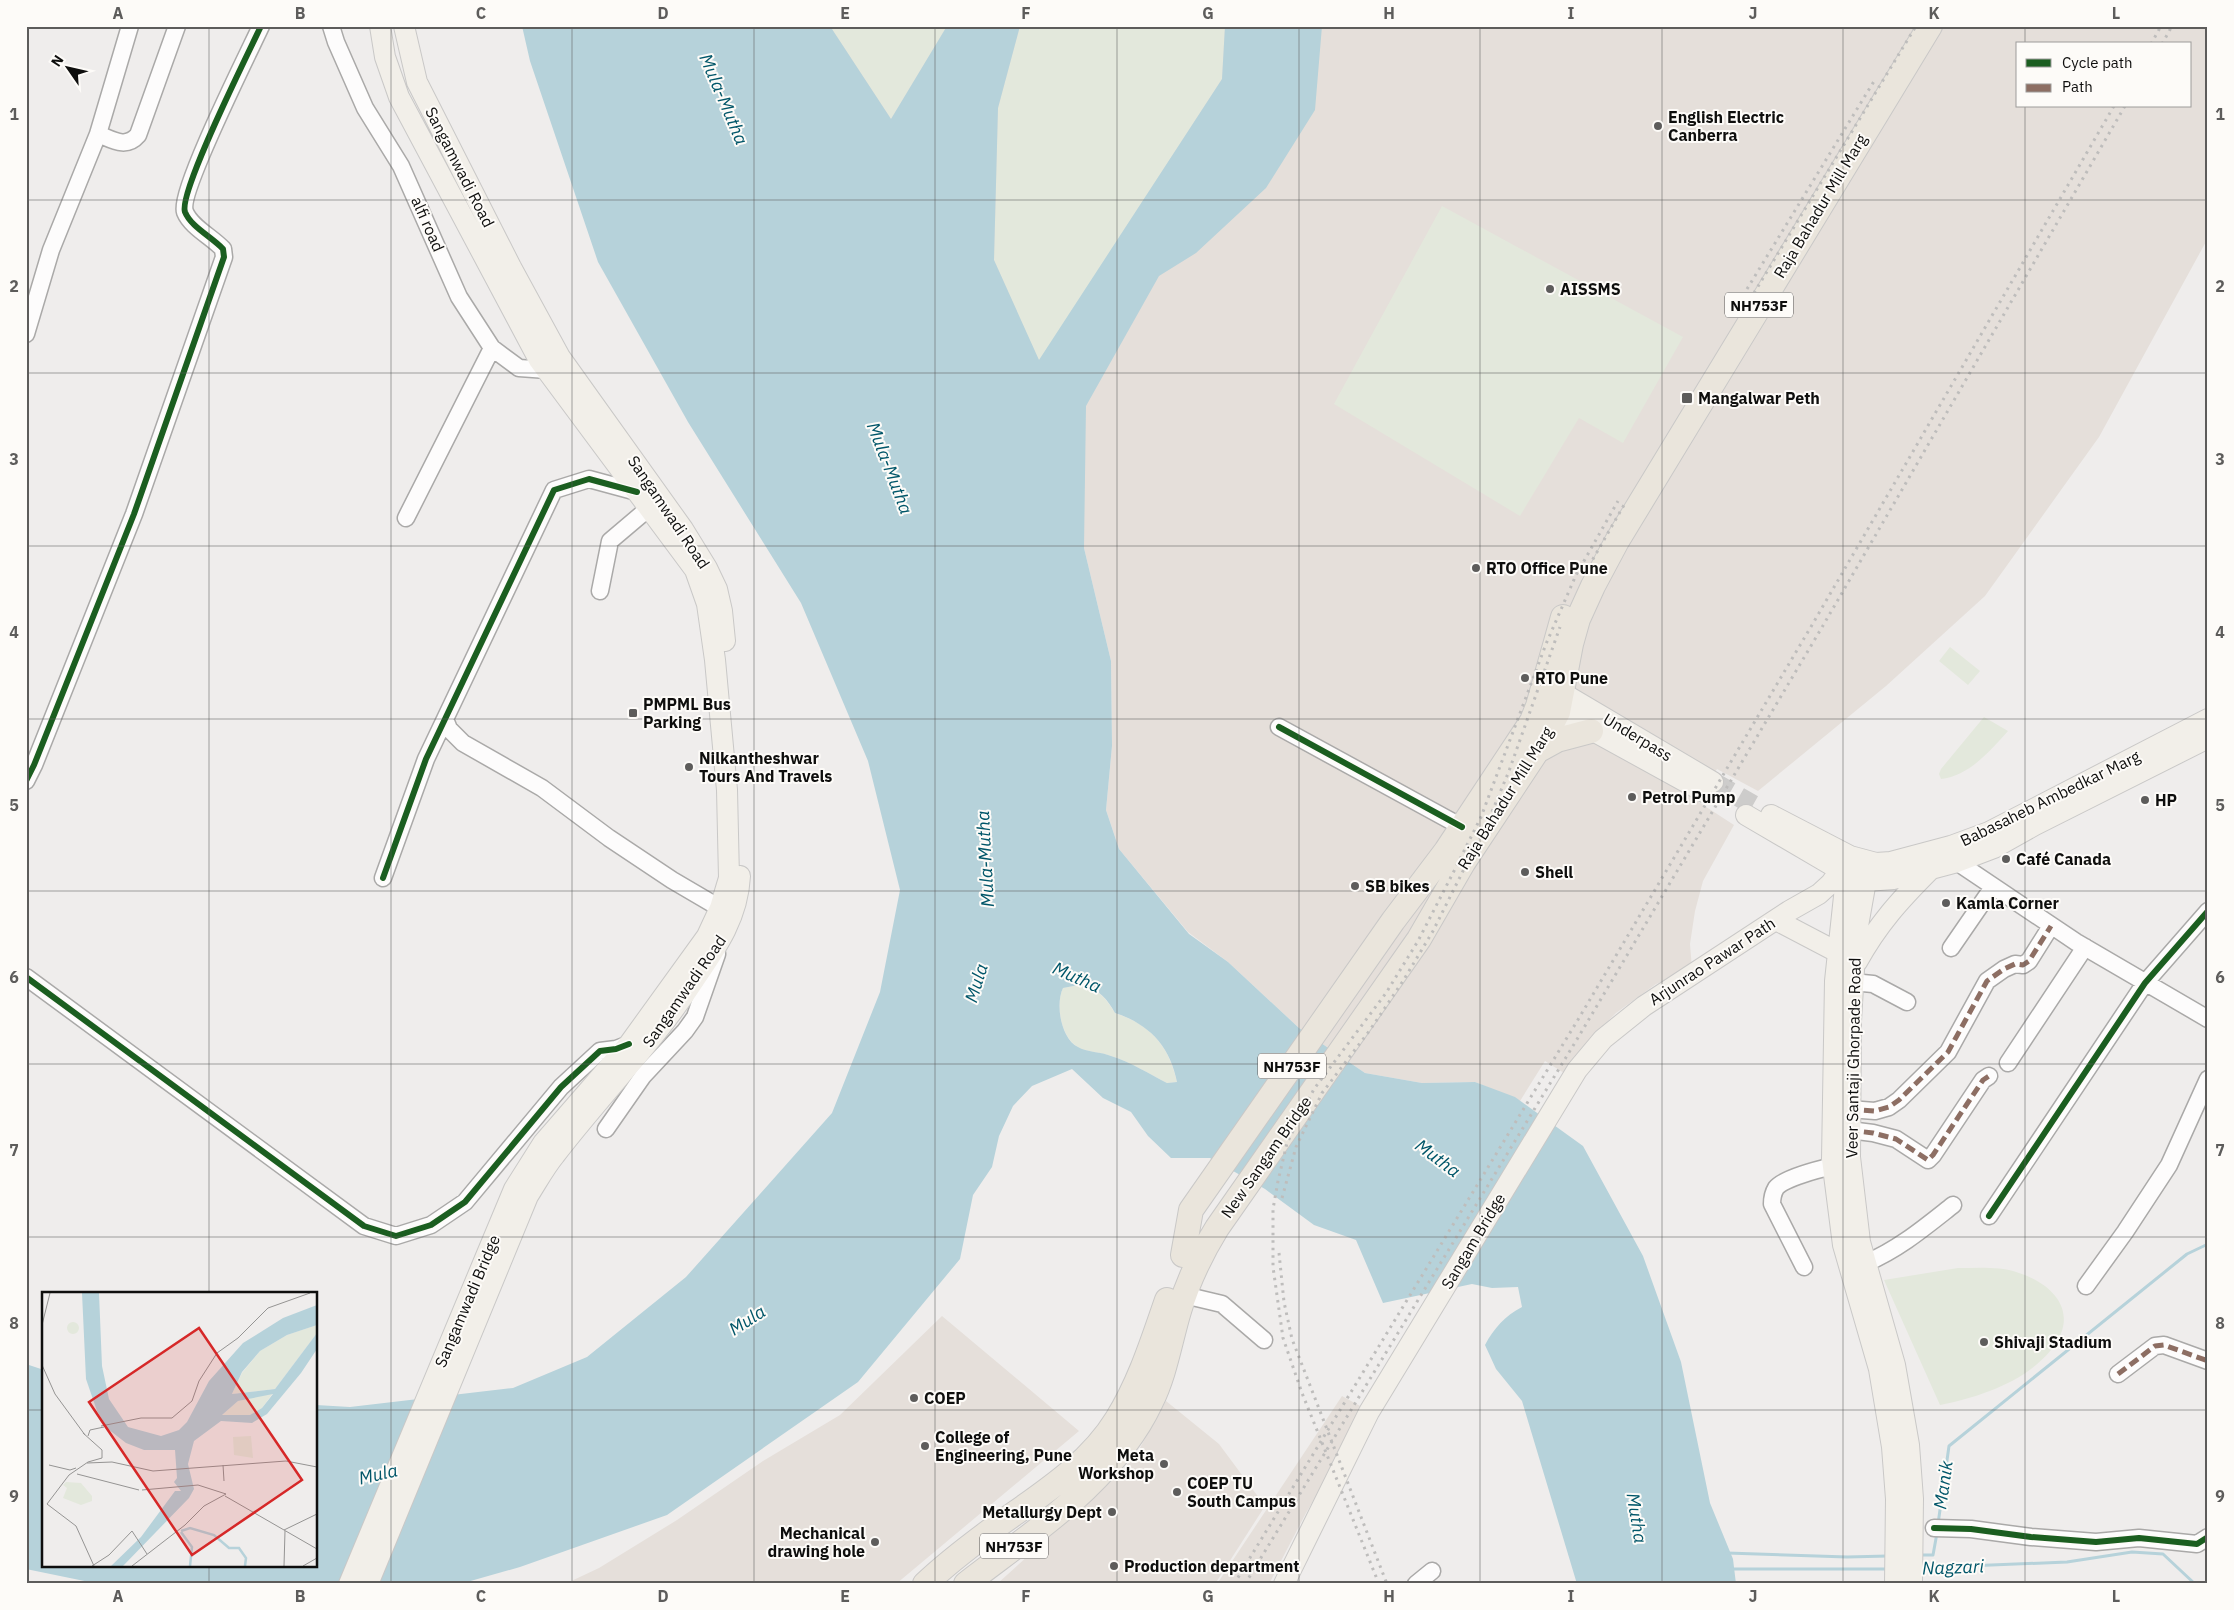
<svg xmlns="http://www.w3.org/2000/svg" width="2234" height="1610" font-family="'IBM Plex Sans',sans-serif">
	<style>
		.built { fill: #e5dfda; fill-rule: evenodd }
		.green { fill: #e3e8dc }
		.water { fill: #b6d2da; fill-rule: evenodd }
		.lines { fill: none; stroke-linecap: round; stroke-linejoin: round }
		.stream { stroke: #b6d2da; stroke-width: 3 }
		.major-tunnel { stroke: #cdcccb; stroke-width: 20; stroke-dasharray: 20 10; stroke-linecap: butt }
		.minor-casing { stroke: #aaa9a8; stroke-width: 19 }
		.major-casing { stroke: #c9c8c7; stroke-width: 22 }
		.highway-casing { stroke: #c9c8c7; stroke-width: 26 }
		.minor { stroke: #fdfcfc; stroke-width: 16 }
		.major { stroke: #f2efe9; stroke-width: 20 }
		.highway { stroke: #eae5dc; stroke-width: 24 }
		.rail { stroke: #bebdbc; stroke-width: 3; stroke-dasharray: 2.5 5; stroke-linecap: butt }
		.quiet { stroke: #8d6e63; stroke-width: 5; stroke-dasharray: 10 5; stroke-linecap: butt }
		.cycleway-casing { stroke: #fdfbf8; stroke-width: 9 }
		.cycleway { stroke: #1b5e20; stroke-width: 6 }
		.grid { fill: none; stroke: #5d5c5b; stroke-width: 1; stroke-opacity: 0.55 }
		.poi-dot { fill: #5d5c5b; stroke: #fdfbf8; stroke-width: 2 }
		.labels { text-anchor: middle; dominant-baseline: central; stroke-width: 4; stroke-linejoin: round; paint-order: stroke }
		.shield { fill: #fdfbf8; stroke: #565554; stroke-width: 1 }
		.shield-label { font-size: 15px; font-weight: bold; fill: #0e0e0d }
		.poi-label { font-size: 16px; font-weight: bold; fill: #0e0e0d; stroke: #fdfbf8; text-anchor: start }
		.street-label { font-size: 16px; fill: #0e0e0d; stroke: #fdfbf8 }
		.water-label { font-size: 18px; font-style: italic; fill: #005669; stroke: #fdfbf8 }
		.inset-river { fill: none; stroke: #b6d2da; stroke-width: 2.5 }
		.inset-road { fill: none; stroke: #959493; stroke-width: 1 }
		.view { fill: #d62828; fill-opacity: 0.15; stroke: #d62828; stroke-width: 2.5 }
		.inset-edge { fill: none; stroke: #0e0e0d; stroke-width: 2.5 }
		.neatline { fill: none; stroke: #5d5c5b; stroke-width: 2 }
		.grid-label { font-size: 16px; text-anchor: middle; font-weight: bold; fill: #5d5c5b }
	</style>
	<rect width="100%" height="100%" fill="#efedec"/>
	<path class="built" d="M 806,26 L 2208,26 L 2208,238 L 2099,437 L 1985,596 L 1886,686 L 1758,791 L 1717,769 L 1697,801 L 1734,825 L 1703,881 L 1695,911 L 1690,944 L 1692,969 L 1656,984 L 1616,1013 L 1590,1039 L 1564,1073 L 1545,1061 L 1520,1101 L 1475,1082 L 1422,1083 L 1365,1073 L 1299,1028 L 1228,962 L 1188,932 L 1119,849 L 1106,810 L 1112,746 L 1111,661 L 1084,548 ZM 2018,44 L 2190,44 L 2190,106 L 2018,106 Z
		M 942,1316 L 1079,1431 L 896,1584 L 565,1584 L 599,1568 L 677,1520 L 763,1461 L 840,1415 Z
		M 1342,1396 L 1362,1407 L 1326,1479 L 1306,1513 L 1269,1584 L 1217,1584 Z
		M 1166,1401 L 1219,1444 L 1265,1506 L 1215,1584 L 997,1584 L 1115,1477 L 1136,1455 Z"/>
	<path class="green" d="M 830,26 L 947,26 L 891,119 Z
		M 1020,26 L 1225,26 L 1222,79 L 1039,361 L 994,260 L 998,108 Z
		M 1442,206 L 1683,337 L 1623,443 L 1579,418 L 1520,516 L 1334,404 Z
		M 1950,647 L 1980,671 L 1968,685 L 1939,661 Z
		M 1984,717 L 2008,731 C 1990,751 1969,776 1941,779 L 1939,774 L 1941,769 Z
		M 1084,984 C 1099,991 1106,998 1115,1013 C 1151,1025 1169,1046 1177,1082 L 1167,1083 C 1149,1074 1131,1062 1111,1056 C 1102,1052 1085,1052 1078,1047 C 1061,1038 1055,1004 1063,988 Z
		M 1958,1268 C 1978,1268 2001,1266 2019,1273 C 2056,1285 2080,1315 2051,1350 C 2025,1382 1979,1397 1940,1405 L 1884,1280 Z"/>
	<path class="water" d="M 522,26 L 830,26 L 891,119 L 947,26 L 1020,26 L 998,108 L 994,260 L 1039,360 L 1222,79 L 1225,26 L 1322,26 L 1315,110 L 1266,188 L 1196,253 L 1159,276 L 1086,406 L 1084,548 L 1111,661 L 1112,746 L 1106,810 L 1119,849 L 1189,934 L 1228,962 L 1299,1028 L 1365,1073 L 1422,1083 L 1475,1082 L 1515,1097 L 1583,1146 L 1643,1256 L 1681,1362 L 1710,1503 L 1733,1559 L 1736,1584 L 1577,1584 L 1522,1401 L 1496,1369 L 1485,1345 C 1494,1328 1505,1316 1522,1307 L 1518,1287 L 1492,1288 L 1472,1284 L 1383,1303 L 1356,1240 L 1314,1225 L 1265,1189 L 1210,1158 L 1171,1158 L 1148,1136 L 1131,1112 L 1103,1098 L 1072,1069 L 1032,1086 L 1013,1106 L 999,1136 L 992,1167 L 973,1195 L 960,1259 L 858,1382 L 667,1515 L 520,1567 L 460,1584 L 99,1584 L 26,1569 L 26,1364 L 44,1370 L 44,1566 L 316,1566 L 316,1405 L 350,1407 L 513,1388 L 587,1357 L 686,1277 L 832,1113 L 880,992 L 900,890 L 868,761 L 801,603 L 688,422 L 598,262 L 530,61 ZM 1084,984 C 1099,991 1107,998 1115,1013 C 1149,1024 1170,1046 1177,1082 L 1167,1083 C 1149,1074 1131,1062 1111,1056 C 1102,1052 1086,1052 1078,1047 C 1061,1039 1055,1004 1063,988 Z"/>
	<g class="lines">
		<path class="stream" d="M 1938,1524 L 1949,1446 L 2187,1254 L 2208,1244
			M 1727,1553 L 1847,1557 L 1888,1556
			M 1919,1555 L 1933,1555 L 1937,1533
			M 1918,1568 L 2067,1562 L 2132,1552 L 2163,1554 L 2195,1584
			M 1731,1569 L 1887,1569"/>
		<path class="major-tunnel" d="M 1713,782 L 1753,805"/>
		<defs>
			<path id="minor" d="M 331,26 L 336,42 L 365,108 L 401,166 L 459,297 L 492,348 L 519,368 L 547,370 L 553,367
				M 98,134 C 113,140 126,149 138,135 L 177,26
				M 26,334 L 51,250 L 98,134 L 130,26
				M 406,518 L 492,348
				M 600,591 L 610,541 L 649,508
				M 445,719 L 449,729 L 463,743 L 542,788 L 609,838 L 672,880 L 730,914
				M 1279,727 L 1462,827
				M 26,781 L 34,765 L 134,514 L 224,257 L 223,249 C 212,237 191,227 185,212 C 178,193 249,52 261,26
				M 1957,862 L 2076,942 L 2208,1019
				M 383,878 L 426,759 L 554,490 L 589,479 L 637,492
				M 1951,948 L 1993,887
				M 26,977 L 364,1226 L 396,1236 L 431,1225 L 465,1202 L 561,1087 L 600,1051 L 616,1049 L 629,1044
				M 1852,982 L 1873,984 L 1907,1002
				M 2008,1063 L 2085,947
				M 1849,1109 L 1875,1111 L 1889,1107 L 1899,1100 L 1948,1052 L 1987,981 L 2004,969 L 2015,964 L 2023,965 L 2029,961 L 2051,926
				M 606,1129 L 643,1076 L 685,1031 L 695,1017 L 717,954
				M 1849,1130 L 1873,1133 L 1896,1139 L 1928,1160 L 1933,1155 L 1983,1080 L 1989,1076
				M 1989,1216 L 2145,983 L 2208,911
				M 1866,1263 C 1899,1249 1925,1227 1953,1205
				M 1804,1267 L 1772,1204 C 1772,1198 1773,1193 1776,1188 C 1784,1178 1820,1169 1833,1166
				M 2086,1286 L 2125,1232 L 2169,1165 L 2208,1079
				M 1184,1295 L 1222,1304 L 1264,1340
				M 2118,1374 L 2155,1346 L 2164,1345 L 2208,1361
				M 1934,1528 L 1971,1529 L 2031,1537 L 2096,1542 L 2139,1538 L 2197,1544 L 2208,1537
				M 1416,1584 L 1432,1571"/>
			<path id="major" d="M 404,26 L 417,82 L 511,267 L 560,357 L 683,529 L 707,568 L 717,589 L 722,611 L 725,641
				M 1549,685 L 1713,782
				M 1546,705 L 1706,793
				M 1746,815 L 1840,870 L 1866,881 L 1893,879 L 1957,862 L 1994,848 L 2035,825 L 2208,738
				M 1771,815 L 1850,856 L 1876,863 L 1891,862 L 1951,846 L 1989,832 L 2208,719
				M 1854,863 L 1845,887 L 1835,981 L 1832,1159 L 1843,1245 L 1879,1369 L 1892,1447 L 1896,1499 L 1895,1584
				M 1876,863 L 1866,881 L 1856,937 L 1851,1021 L 1850,1157 L 1860,1242 L 1895,1365 L 1909,1445 L 1913,1499 L 1912,1584
				M 1776,920 L 1837,952
				M 1857,962 C 1878,924 1900,900 1930,870
				M 349,1584 L 514,1189 L 543,1143 L 629,1044 L 707,936 L 720,908 L 729,878 L 727,790 L 715,660 L 707,604 L 695,570 L 539,360 L 399,97 L 385,57 L 380,26
				M 368,1584 L 528,1196 C 537,1182 545,1167 555,1155 C 601,1095 654,1042 695,979 C 717,947 738,917 740,876
				M 1284,1584 L 1369,1412 L 1577,1070 L 1603,1039 L 1644,1006 L 1789,911 L 1819,894 L 1831,883 L 1850,856"/>
			<path id="highway" d="M 1537,751 L 1557,740 L 1591,731
				M 1183,1255 L 1191,1210 L 1393,921 L 1446,851 L 1532,721 L 1538,706 L 1563,617
				M 925,1584 C 945,1565 967,1548 990,1531 C 1035,1498 1087,1468 1117,1419 C 1140,1382 1153,1340 1167,1300
				M 966,1584 C 1033,1532 1114,1481 1151,1402 C 1165,1374 1170,1341 1179,1311 C 1188,1281 1201,1254 1217,1228 L 1419,939 L 1463,863 L 1541,745 L 1558,712 L 1571,644 L 1578,619 L 1593,586 L 1617,541 L 1930,26"/>
		</defs>
		<use href="#minor" class="minor-casing"/>
		<use href="#major" class="major-casing"/>
		<use href="#highway" class="highway-casing"/>
		<use href="#minor" class="minor"/>
		<use href="#major" class="major"/>
		<use href="#highway" class="highway"/>
		<path class="rail" d="M 2151,44 L 2161,26
			M 2162,44 L 2172,26
			M 1747,289 L 1876,78
			M 1754,293 L 1916,26
			M 1589,566 L 1624,505
			M 1282,1198 L 1296,1147 L 1322,1093 L 1370,1030 L 1403,981 L 1433,931 L 1489,819 L 1509,771 L 1560,627
			M 1279,1253 L 1284,1302 L 1292,1339 L 1387,1584
			M 1234,1584 L 1579,1018 L 1812,625 L 2114,106
			M 1245,1584 L 1579,1036 L 1821,629 L 2125,106
			M 1379,1584 L 1302,1393 L 1283,1338 L 1273,1267 L 1273,1209 L 1278,1181 L 1287,1143 L 1314,1089 L 1386,993 L 1418,941 L 1453,873 L 1481,817 L 1546,644 L 1576,575 L 1618,501"/>
		<path class="quiet" d="M 1849,1109 L 1875,1111 L 1889,1107 L 1899,1100 L 1948,1052 L 1987,981 L 2004,969 L 2015,964 L 2023,965 L 2029,961 L 2051,926
			M 1849,1130 L 1873,1133 L 1896,1139 L 1928,1160 L 1933,1155 L 1983,1080 L 1989,1076
			M 2118,1374 L 2155,1346 L 2164,1345 L 2208,1361"/>
		<defs>
			<path id="cycleway" d="M 1279,727 L 1462,827
				M 26,781 L 34,765 L 134,514 L 224,257 L 223,249 C 212,237 191,227 185,212 C 178,193 249,52 261,26
				M 383,878 L 426,759 L 554,490 L 589,479 L 637,492
				M 26,977 L 364,1226 L 396,1236 L 431,1225 L 465,1202 L 561,1087 L 600,1051 L 616,1049 L 629,1044
				M 1989,1216 L 2145,983 L 2208,911
				M 1934,1528 L 1971,1529 L 2031,1537 L 2096,1542 L 2139,1538 L 2197,1544 L 2208,1537"/>
		</defs>
		<use href="#cycleway" class="cycleway-casing"/>
		<use href="#cycleway" class="cycleway"/>
	</g>
	<path class="grid" d="M 209,26 L 209,1294M 391,26 L 391,1584M 572,26 L 572,1584M 754,26 L 754,1584M 935,26 L 935,1584M 1117,26 L 1117,1584M 1299,26 L 1299,1584M 1480,26 L 1480,1584M 1662,26 L 1662,1584M 1843,26 L 1843,1584M 2025,26 L 2025,44M 2025,106 L 2025,1584M 26,200 L 2208,200M 26,373 L 2208,373M 26,546 L 2208,546M 26,719 L 2208,719M 26,891 L 2208,891M 26,1064 L 2208,1064M 26,1237 L 2208,1237M 26,1410 L 44,1410M 316,1410 L 2208,1410M 209,1566 L 209,1584"/>
	<g class="poi-dot">
		<circle cx="1658" cy="126" r="5"/>
		<circle cx="1550" cy="289" r="5"/>
		<rect x="1681" y="392" width="12" height="12" rx="2.5"/>
		<circle cx="1476" cy="568" r="5"/>
		<circle cx="1525" cy="678" r="5"/>
		<rect x="628" y="708" width="10" height="10" rx="2.5"/>
		<circle cx="689" cy="767" r="5"/>
		<circle cx="1632" cy="797" r="5"/>
		<circle cx="2145" cy="800" r="5"/>
		<circle cx="2006" cy="859" r="5"/>
		<circle cx="1525" cy="872" r="5"/>
		<circle cx="1355" cy="886" r="5"/>
		<circle cx="1946" cy="903" r="5"/>
		<circle cx="1984" cy="1342" r="5"/>
		<circle cx="914" cy="1398" r="5"/>
		<circle cx="925" cy="1446" r="5"/>
		<circle cx="1164" cy="1464" r="5"/>
		<circle cx="1177" cy="1492" r="5"/>
		<circle cx="1112" cy="1512" r="5"/>
		<circle cx="875" cy="1542" r="5"/>
		<circle cx="1114" cy="1566" r="5"/>
	</g>
	<g class="labels">
		<g class="shield">
			<rect x="1725" y="292.5" width="68" height="25" rx="4"/>
			<rect x="1258" y="1053.5" width="68" height="25" rx="4"/>
			<rect x="980" y="1533.5" width="68" height="25" rx="4"/>
		</g>
		<g class="shield-label">
			<text x="1759" y="305">NH753F</text>
			<text x="1292" y="1066">NH753F</text>
			<text x="1014" y="1546">NH753F</text>
		</g>
		<g class="poi-label">
			<text x="1668" y="117">English Electric<tspan x="1668" dy="18">Canberra</tspan></text>
			<text x="1560" y="289">AISSMS</text>
			<text x="1698" y="398">Mangalwar Peth</text>
			<text x="1486" y="568">RTO Office Pune</text>
			<text x="1535" y="678">RTO Pune</text>
			<text x="643" y="704">PMPML Bus<tspan x="643" dy="18">Parking</tspan></text>
			<text x="699" y="758">Nilkantheshwar<tspan x="699" dy="18">Tours And Travels</tspan></text>
			<text x="1642" y="797">Petrol Pump</text>
			<text x="2155" y="800">HP</text>
			<text x="2016" y="859">Café Canada</text>
			<text x="1535" y="872">Shell</text>
			<text x="1365" y="886">SB bikes</text>
			<text x="1956" y="903">Kamla Corner</text>
			<text x="1994" y="1342">Shivaji Stadium</text>
			<text x="924" y="1398">COEP</text>
			<text x="935" y="1437">College of<tspan x="935" dy="18">Engineering, Pune</tspan></text>
			<text x="1154" y="1455" text-anchor="end">Meta<tspan x="1154" dy="18">Workshop</tspan></text>
			<text x="1187" y="1483">COEP TU<tspan x="1187" dy="18">South Campus</tspan></text>
			<text x="1102" y="1512" text-anchor="end">Metallurgy Dept</text>
			<text x="865" y="1533" text-anchor="end">Mechanical<tspan x="865" dy="18">drawing hole</tspan></text>
			<text x="1124" y="1566">Production department</text>
		</g>
		<g class="street-label">
			<text transform="translate(460 167) rotate(63)">Sangamwadi Road</text>
			<text transform="translate(1820 206) rotate(-59)">Raja Bahadur Mill Marg</text>
			<text transform="translate(428 224) rotate(66)">alfi road</text>
			<text transform="translate(669 512) rotate(56)">Sangamwadi Road</text>
			<text transform="translate(1638 737) rotate(31)">Underpass</text>
			<text transform="translate(1505 798) rotate(-58)">Raja Bahadur Mill Marg</text>
			<text transform="translate(2050 798) rotate(-26)">Babasaheb Ambedkar Marg</text>
			<text transform="translate(1712 961) rotate(-33)">Arjunrao Pawar Path</text>
			<text transform="translate(684 991) rotate(-55)">Sangamwadi Road</text>
			<text transform="translate(1853 1058) rotate(-89)">Veer Santaji Ghorpade Road</text>
			<text transform="translate(1266 1157) rotate(-55)">New Sangam Bridge</text>
			<text transform="translate(1473 1241) rotate(-59)">Sangam Bridge</text>
			<text transform="translate(467 1301) rotate(-67)">Sangamwadi Bridge</text>
		</g>
		<g class="water-label">
			<text transform="translate(724 99) rotate(67)">Mula-Mutha</text>
			<text transform="translate(890 468) rotate(69)">Mula-Mutha</text>
			<text transform="translate(985 859) rotate(-93)">Mula-Mutha</text>
			<text transform="translate(1077 977) rotate(24)">Mutha</text>
			<text transform="translate(976 983) rotate(-73)">Mula</text>
			<text transform="translate(1438 1158) rotate(37)">Mutha</text>
			<text transform="translate(747 1320) rotate(-33)">Mula</text>
			<text transform="translate(378 1474) rotate(-13)">Mula</text>
			<text transform="translate(1943 1485) rotate(-82)">Manik</text>
			<text transform="translate(1637 1518) rotate(81)">Mutha</text>
			<text transform="translate(1953 1567) rotate(-2)">Nagzari</text>
		</g>
	</g>
	<g transform="translate(42 1292)">
		<rect width="275" height="275" fill="#efedec"/>
		<path d="M25 36a6 6 0 1 1 12 0a6 6 0 1 1-12 0ZM 275,33 L 275,41 L 233,97 L 190,102 L 200,81 L 218,59 L 245,43 ZM 231,101 L 220,116 L 208,123 L 180,123 L 196,109 ZM 209,144 L 211,166 L 192,163 L 191,145 ZM 24,190 L 39,191 L 50,204 L 50,209 L 39,213 L 21,206 L 25,196 L 21,193 Z" fill="#e3e8dc"/>
		<path d="M 40,1 L 57,1 L 60,74 L 67,107 L 86,135 L 119,144 L 137,138 L 145,130 L 167,89 L 201,51 L 241,26 L 275,13 L 275,33 L 245,43 L 218,59 L 200,80 L 190,102 L 233,97 L 275,41 L 275,57 L 259,81 L 225,122 L 210,131 L 179,129 L 152,149 L 146,172 L 152,197 L 147,206 L 81,274 L 69,274 L 99,245 L 133,199 L 139,199 L 132,190 L 135,186 L 133,158 L 102,158 L 84,151 L 66,137 L 55,119 L 44,87 ZM 231,102 L 220,116 L 208,123 L 180,123 L 196,109 Z" fill="#b6d2da" fill-rule="evenodd"/>
		<path class="inset-river" d="M 139,239 L 148,236 L 172,243 L 187,256 L 197,256 L 204,266 L 203,274M 139,240 L 150,255 L 148,274"/>
		<path class="inset-road" d="M 0,33 L 8,1M 0,73 L 13,102 L 43,143M 59,134 L 99,126 L 130,126 L 150,109 L 157,89 L 175,61 L 196,46 L 226,16 L 268,1M 41,141 L 60,158 L 60,166 L 46,170 L 27,183 L 5,212 L 34,234 L 52,274M 46,144 L 48,138 L 62,135M 45,171 L 70,170 L 111,179 L 244,169 L 275,175M 7,173 L 28,178 L 34,176M 181,173 L 182,189M 35,182 L 97,198M 100,198 L 156,193 L 184,202M 183,204 L 275,257M 242,238 L 275,222M 50,274 L 67,263 L 90,239 L 105,262M 90,274 L 143,233 L 162,214 L 184,202M 242,274 L 243,239M 261,274 L 275,266"/>
		<path class="view" d="M 157,36 L 260,188 L 150,263 L 47,110 Z"/>
		<rect width="275" height="275" class="inset-edge"/>
	</g>
	<rect width="2234" height="1610" fill="none" stroke="#fdfbf8" stroke-width="55"/>
	<rect x="2016" y="42" width="175" height="65" fill="#fdfbf8" stroke="#9d9c9a"/>
	<rect x="2026" y="59" width="25" height="8" fill="#1b5e20" stroke="#9d9c9a"/>
	<text x="2062" y="68" font-size="15" fill="#0e0e0d">Cycle path</text>
	<rect x="2026" y="84" width="25" height="8" fill="#8d6e63" stroke="#9d9c9a"/>
	<text x="2062" y="92" font-size="15" fill="#0e0e0d">Path</text>
	<g transform="translate(68 68) rotate(304)" stroke="#fdfbf8" stroke-width="4" paint-order="stroke">
	<path d="M0-4L9 19L0 12L-9 19Z" fill="#0e0e0d"/>
	<text y="-8" font-size="14" font-weight="bold" text-anchor="middle" fill="#0e0e0d">N</text>
	</g>
	<rect x="28" y="28" width="2178" height="1554" class="neatline"/>
	<g class="grid-label">
		<text x="118" y="19">A</text>
		<text x="300" y="19">B</text>
		<text x="481" y="19">C</text>
		<text x="663" y="19">D</text>
		<text x="845" y="19">E</text>
		<text x="1026" y="19">F</text>
		<text x="1208" y="19">G</text>
		<text x="1389" y="19">H</text>
		<text x="1571" y="19">I</text>
		<text x="1753" y="19">J</text>
		<text x="1934" y="19">K</text>
		<text x="2116" y="19">L</text>
		<text x="14" y="120">1</text>
		<text x="2220" y="120">1</text>
		<text x="14" y="292">2</text>
		<text x="2220" y="292">2</text>
		<text x="14" y="465">3</text>
		<text x="2220" y="465">3</text>
		<text x="14" y="638">4</text>
		<text x="2220" y="638">4</text>
		<text x="14" y="811">5</text>
		<text x="2220" y="811">5</text>
		<text x="14" y="983">6</text>
		<text x="2220" y="983">6</text>
		<text x="14" y="1156">7</text>
		<text x="2220" y="1156">7</text>
		<text x="14" y="1329">8</text>
		<text x="2220" y="1329">8</text>
		<text x="14" y="1502">9</text>
		<text x="2220" y="1502">9</text>
		<text x="118" y="1602">A</text>
		<text x="300" y="1602">B</text>
		<text x="481" y="1602">C</text>
		<text x="663" y="1602">D</text>
		<text x="845" y="1602">E</text>
		<text x="1026" y="1602">F</text>
		<text x="1208" y="1602">G</text>
		<text x="1389" y="1602">H</text>
		<text x="1571" y="1602">I</text>
		<text x="1753" y="1602">J</text>
		<text x="1934" y="1602">K</text>
		<text x="2116" y="1602">L</text>
	</g>
</svg>
